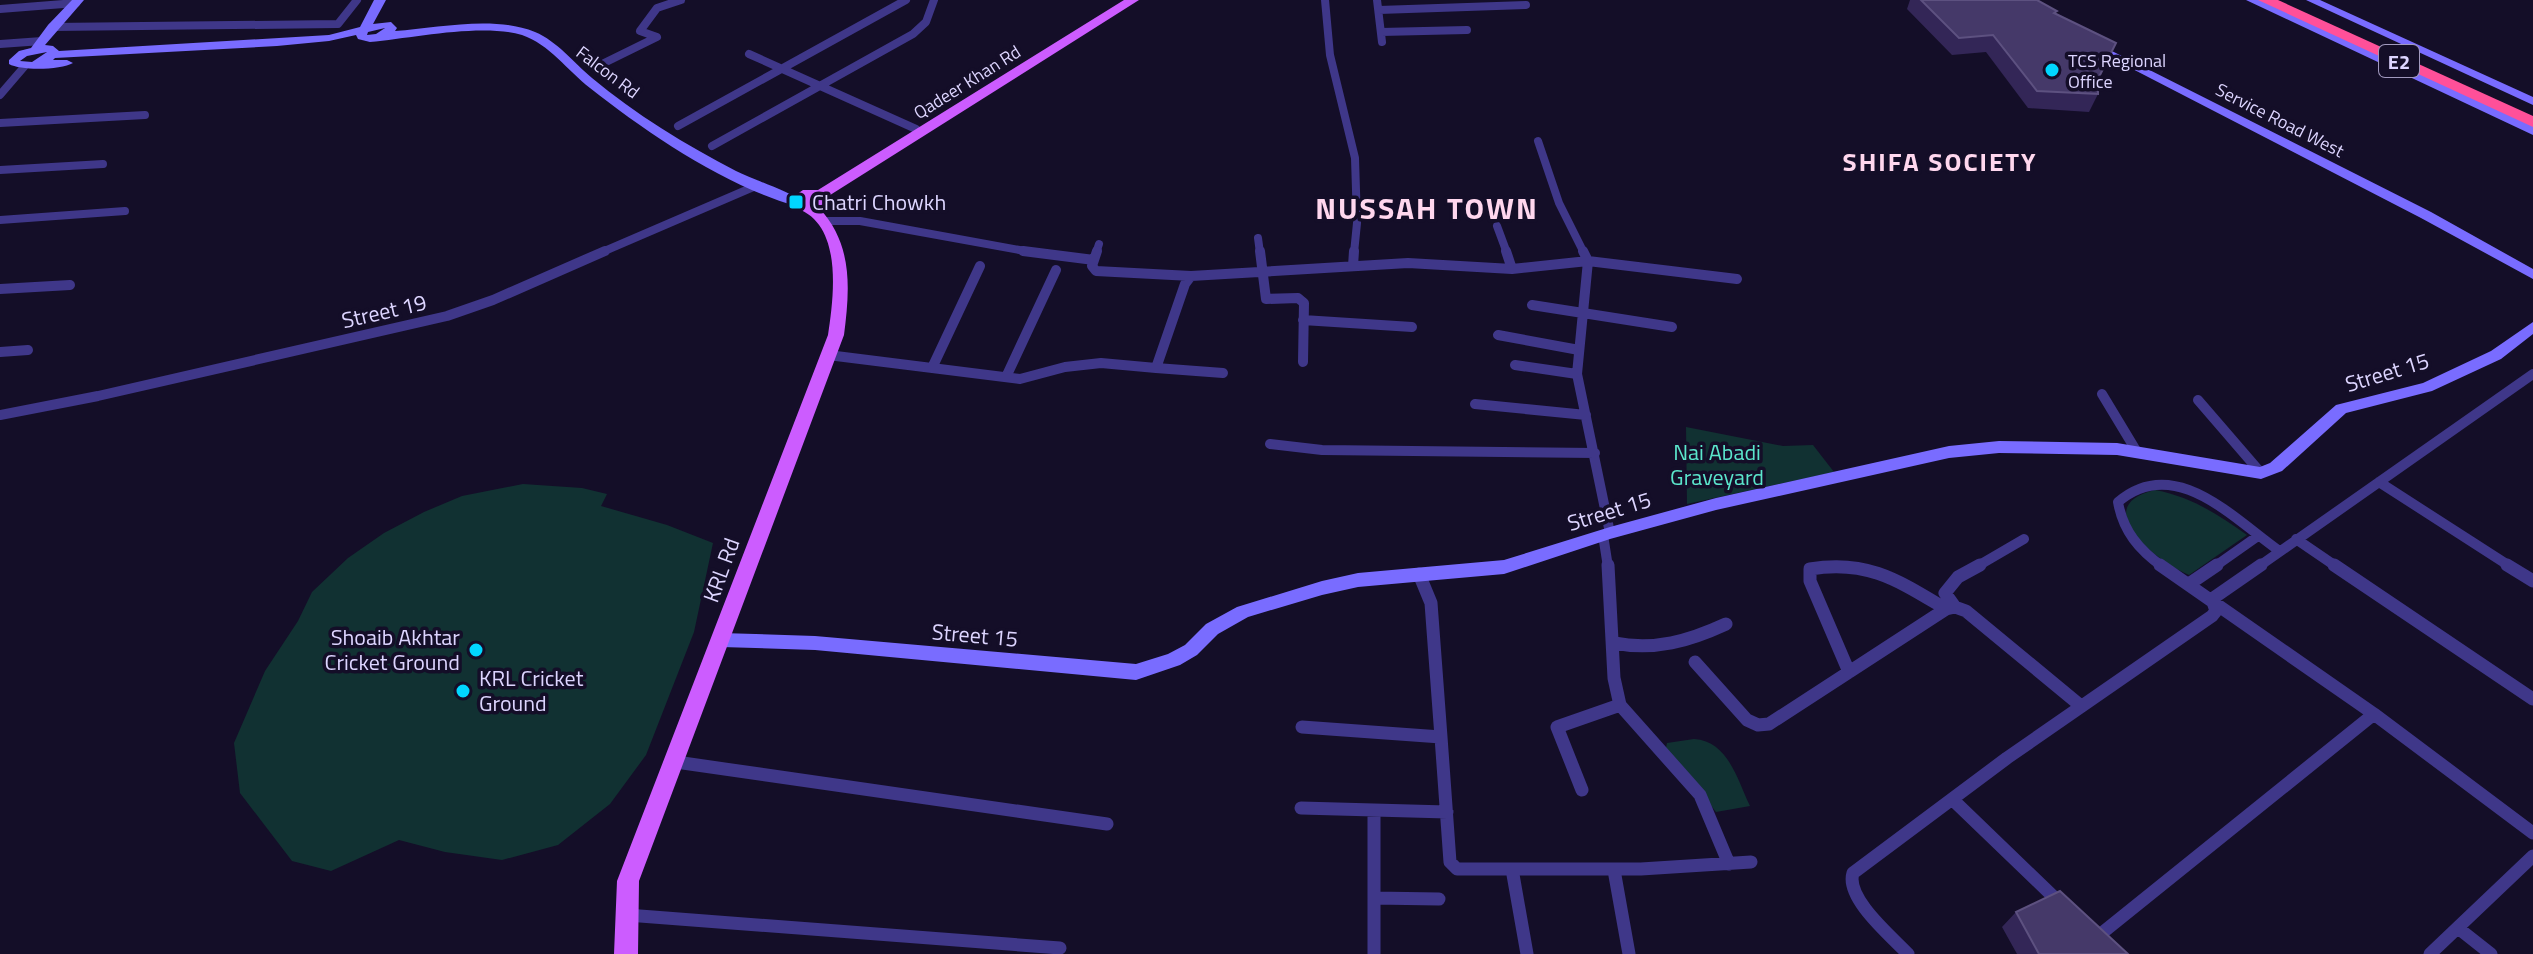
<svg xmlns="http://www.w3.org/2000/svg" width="2533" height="954" font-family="'Titillium Web',sans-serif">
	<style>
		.green { fill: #113132 }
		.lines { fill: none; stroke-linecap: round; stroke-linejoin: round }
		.street-far2 { stroke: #3f3789; stroke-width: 8 }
		.street-far1 { stroke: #3f3789; stroke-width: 10 }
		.street { stroke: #3f3789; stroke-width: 13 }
		.secondary { fill: #796cff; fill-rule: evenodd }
		.primary { fill: #cc5cff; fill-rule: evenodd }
		.highway { fill: #ff5099; fill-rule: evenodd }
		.wall { fill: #332657 }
		.building { fill: #453969; stroke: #5d5180; stroke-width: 2 }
		.poi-dot { fill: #01d6ff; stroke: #140e28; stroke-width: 3 }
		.labels { text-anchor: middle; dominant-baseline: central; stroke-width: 7; stroke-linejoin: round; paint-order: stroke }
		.far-poi-label { font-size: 18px; fill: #ddd5ff; stroke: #140e28; text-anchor: start }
		.far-street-label { font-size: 18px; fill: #ddd5ff; stroke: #140e28 }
		.shield { fill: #140e28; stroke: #a199be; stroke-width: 2 }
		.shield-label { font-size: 20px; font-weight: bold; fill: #ddd5ff }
		.poi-label { font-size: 22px; fill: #ddd5ff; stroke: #140e28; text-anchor: start }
		.street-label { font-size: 22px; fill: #ddd5ff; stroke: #140e28 }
		.park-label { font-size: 22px; fill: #5be6cc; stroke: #140e28 }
		.far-district-label { font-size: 26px; font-weight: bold; letter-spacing: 2px; fill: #ffd7ee; stroke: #140e28 }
		.district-label { font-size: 30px; font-weight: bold; letter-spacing: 2px; fill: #ffd7ee; stroke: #140e28 }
	</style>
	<rect width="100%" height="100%" fill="#140e28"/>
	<path class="green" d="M 1686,427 L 1783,446 L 1813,445 L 1834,472 L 1687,504 Z
		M 523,484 L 582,488 L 607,494 L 601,506 L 667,525 L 713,543 L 694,632 L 646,755 L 610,804 L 558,845 L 502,860 L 445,852 L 399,840 L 331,871 L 292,861 L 240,793 L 234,743 L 265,671 L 298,621 L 312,592 L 348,558 L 384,533 L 424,512 L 462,496 Z
		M 2155,490 C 2192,497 2217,514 2247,535 L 2189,575 C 2158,563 2086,506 2155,490 Z
		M 1694,739 C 1728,741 1737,779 1750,806 L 1716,812 L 1666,748 L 1667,743 Z"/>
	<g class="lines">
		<path class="street-far2" d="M 1325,0 L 1330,55 L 1355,158 L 1357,223 L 1354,253
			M 1377,0 L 1382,42
			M 0,9 L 76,3
			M 1379,10 L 1526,5
			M 52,27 L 338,24 L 357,0
			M 1381,32 L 1467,30
			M 0,44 L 42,41
			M 749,54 L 916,129
			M 598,66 L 657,37 L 640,31 L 657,8 L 681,0
			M 0,95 L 24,67
			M 0,123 L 145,115
			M 678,126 L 906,0
			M 1538,141 L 1559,203 L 1584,253
			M 712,146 L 913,34 L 926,22 L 934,0
			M 0,170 L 103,164
			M 0,220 L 125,211
			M 825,221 L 860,221 L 1036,253
			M 1497,226 L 1507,253
			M 1258,238 L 1260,253
			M 600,253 L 758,185
			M 1096,253 L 1099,244"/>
		<path class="street-far1" d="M 1023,251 L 1094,260
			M 1097,251 L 1092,266 L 1096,271 L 1191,276 L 1408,263 L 1512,269 L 1588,261 L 1577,374 L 1610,533
			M 1260,251 L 1266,299 L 1298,298 L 1304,303 L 1303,362
			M 1506,251 L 1512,269
			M 1583,251 L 1588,261 L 1737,279
			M 1353,266 L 1354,251
			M 0,289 L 70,285
			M 1532,305 L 1672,327
			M 1303,320 L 1412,327
			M 1498,335 L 1579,350
			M 0,352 L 28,350
			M 828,355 L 1020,379 L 1065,367 L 1101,363 L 1156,368 L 1185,284 L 1191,276
			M 1515,365 L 1577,374
			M 932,368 L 980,266
			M 1156,368 L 1223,373
			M 1006,377 L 1056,270
			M 2102,394 L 2137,452
			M 2198,400 L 2261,473
			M 1475,404 L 1586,415
			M 0,415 L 98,396 L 447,316 L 493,300 L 605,251
			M 1270,444 L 1322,450 L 1595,453
			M 2379,482 L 2511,567
			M 1603,535 L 1608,567
			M 2296,539 L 2337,567
			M 1825,567 L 1855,567
			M 1976,567 L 2024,539
			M 2163,567 C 2139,550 2123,531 2118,502 C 2174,454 2232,517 2278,550
			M 2214,567 L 2258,536
			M 2258,567 L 2533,374"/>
		<path class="street" d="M 1608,565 L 1614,678 L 1620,705 L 1700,795 L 1729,864
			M 1980,565 L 1958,577 L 1945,593 L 1955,607 L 1966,611 L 2081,706
			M 2160,565 L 2374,714 L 2533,833
			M 2334,565 L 2533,699
			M 2507,565 L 2533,581
			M 2189,584 L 2217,565
			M 1614,643 C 1655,651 1689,641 1726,624
			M 1695,662 L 1747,720 L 1758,725 L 1769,724 L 1946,609 L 1955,607
			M 1849,672 L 1810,581 L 1810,569 C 1867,559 1899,581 1946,609
			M 1302,727 L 1441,737 L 1431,603 L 1419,574
			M 1441,737 L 1450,862 L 1457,869 L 1641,869 L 1751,862
			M 676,762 L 1107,824
			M 1582,790 L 1557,727 L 1620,705
			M 1952,799 L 2061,904
			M 1301,808 L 1447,812
			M 1374,810 L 1374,954
			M 1512,869 L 1527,954
			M 1614,870 L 1629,954
			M 1374,898 L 1439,899
			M 627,915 L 1060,948
			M 2458,928 L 2491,954
			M 2097,937 L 2374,714
			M 1908,954 C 1891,936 1845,898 1853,873 L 2007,758 L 2212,616 L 2216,611 L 2212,599 L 2261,565
			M 2430,954 L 2533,856"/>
		<path class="secondary" d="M 72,0 L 84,0 L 45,45 L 53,46 L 59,51 L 329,35 L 360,27 L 374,0 L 386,0 L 373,24 L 391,22 L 397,28 L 395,31 C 438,28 493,15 535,32 C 557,41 574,63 592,78 C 635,114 686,145 736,171 C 754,180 789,191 803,202 L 796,206 C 725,186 647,133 590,88 C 568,71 549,44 522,35 C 481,23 413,38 370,42 L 358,39 L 356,35 L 329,41 L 277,46 L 55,58 L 53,60 L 67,60 L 73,63 C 61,70 21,71 9,64 L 9,60 L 19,51 L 31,48 L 48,25 ZM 385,28 L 376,34 L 367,35 L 368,32 ZM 47,52 L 32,62 L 20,61 L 27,56 Z
			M 2246,0 L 2260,0 L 2533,126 L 2533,135 Z
			M 2306,0 L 2320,0 L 2533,97 L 2533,105 Z
			M 2094,42 L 2431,212 L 2533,269 L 2533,279 L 2421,218 L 2090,47 L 2090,43 Z
			M 2533,322 L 2533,334 L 2501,359 L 2432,391 L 2346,413 L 2282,471 L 2261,479 L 2117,455 L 1999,453 L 1949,458 L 1716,510 L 1610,539 L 1504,574 L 1358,587 L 1322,595 L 1248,617 L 1218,634 L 1197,655 L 1180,665 L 1136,680 L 815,650 L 721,647 L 715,645 L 712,640 L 715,635 L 721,633 L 815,636 L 1136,664 L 1168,654 L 1185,645 L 1206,624 L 1237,607 L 1322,581 L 1358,573 L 1504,560 L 1610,527 L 1716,498 L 1949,446 L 1999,441 L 2117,443 L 2260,467 L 2270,463 L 2336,405 L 2423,383 L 2491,351 Z"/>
		<path class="primary" d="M 1124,0 L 1139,0 L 827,197 L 825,205 L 819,208 C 853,244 850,289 844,335 L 639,881 L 638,954 L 614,954 L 617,881 L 828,335 C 834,295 844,220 792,207 L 790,199 L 803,190 L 818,190 Z"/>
		<path class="highway" d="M 2258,0 L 2278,0 L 2533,116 L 2533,127 Z"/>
	</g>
	<path class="wall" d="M 1910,0 L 2037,0 L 2056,14 L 2098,79 L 2098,94 L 2089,112 L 2028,108 L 1986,52 L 1952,55 L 1907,9 Z
		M 2016,912 L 2128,954 L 2017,954 L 2002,927 Z"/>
	<path class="building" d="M 1921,0 L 2037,0 L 2057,11 L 2054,13 L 2116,43 L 2098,79 L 2098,94 L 2037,91 L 1993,35 L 1959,38 Z
		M 2060,891 L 2128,954 L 2039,954 L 2016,912 Z"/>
	<g class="poi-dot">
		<circle cx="2052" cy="70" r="8"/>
		<rect x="788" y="194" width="16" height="16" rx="4"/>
		<circle cx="476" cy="650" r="8"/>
		<circle cx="463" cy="691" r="8"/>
	</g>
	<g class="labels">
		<g class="far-poi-label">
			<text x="2068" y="60">TCS Regional<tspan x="2068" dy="21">Office</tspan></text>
		</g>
		<g class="far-street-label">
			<text transform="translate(608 72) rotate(37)">Falcon Rd</text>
			<text transform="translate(967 82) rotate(-32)">Qadeer Khan Rd</text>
			<text transform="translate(2280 120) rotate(27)">Service Road West</text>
		</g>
		<rect class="shield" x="2379" y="45" width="40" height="32" rx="6"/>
		<g class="shield-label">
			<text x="2399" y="61">E2</text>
		</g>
		<g class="poi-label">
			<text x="812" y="202">Chatri Chowkh</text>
			<text x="460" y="637" text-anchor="end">Shoaib Akhtar<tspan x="460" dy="25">Cricket Ground</tspan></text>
			<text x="479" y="678">KRL Cricket<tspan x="479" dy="25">Ground</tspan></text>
		</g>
		<g class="street-label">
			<text transform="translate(384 311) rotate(-13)">Street 19</text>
			<text transform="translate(2387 372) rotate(-17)">Street 15</text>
			<text transform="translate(1609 511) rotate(-17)">Street 15</text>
			<text transform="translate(721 570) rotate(-70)">KRL Rd</text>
			<text transform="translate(975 635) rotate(5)">Street 15</text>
		</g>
		<g class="park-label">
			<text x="1717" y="452">Nai Abadi<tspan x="1717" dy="25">Graveyard</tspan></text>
		</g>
		<g class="far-district-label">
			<text x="1940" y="161">SHIFA SOCIETY</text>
		</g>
		<g class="district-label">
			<text x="1427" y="208">NUSSAH TOWN</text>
		</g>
	</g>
</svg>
